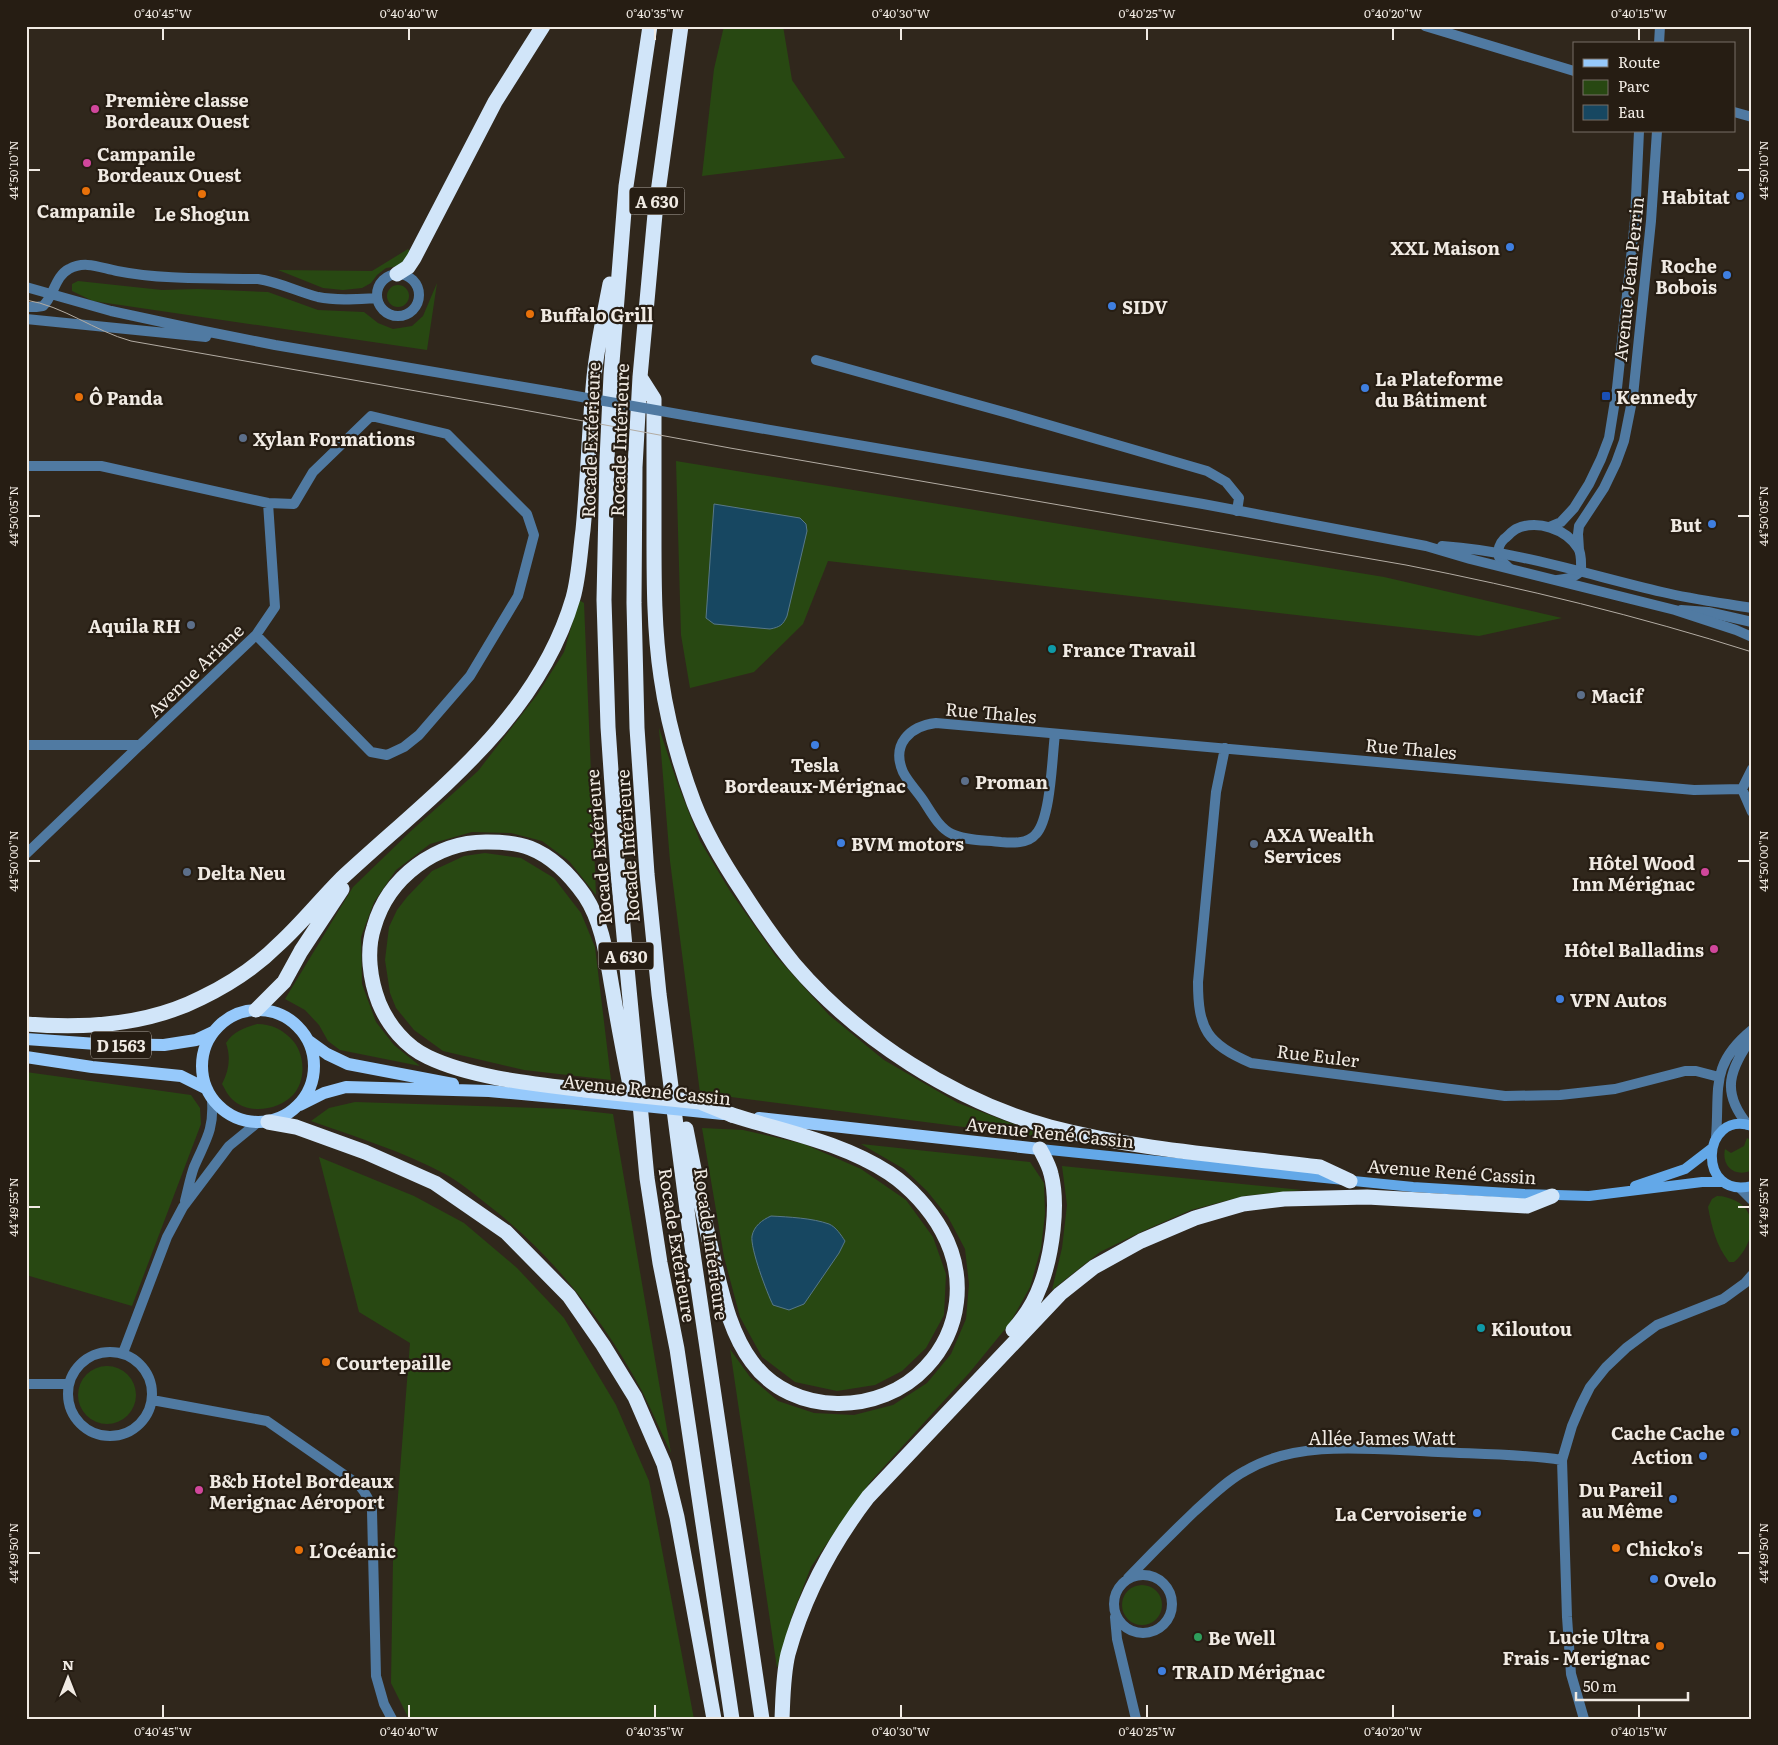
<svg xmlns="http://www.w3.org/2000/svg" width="1778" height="1745" font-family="Literata,serif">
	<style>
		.green { fill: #284812 }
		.water { fill: #174761; stroke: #587888 }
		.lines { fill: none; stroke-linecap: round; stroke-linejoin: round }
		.minor { stroke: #507aa2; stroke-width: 10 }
		.tertiary { stroke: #507aa2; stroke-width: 10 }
		.secondary { stroke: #63a8e8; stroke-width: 10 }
		.primary { stroke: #96c9fb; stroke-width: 12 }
		.motorway { stroke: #d1e5f9; stroke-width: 15 }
		.tram { stroke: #b3aca3; stroke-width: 1 }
		.tertiary-bridge { stroke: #507aa2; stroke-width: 10 }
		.primary-bridge { stroke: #96c9fb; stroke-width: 12 }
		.motorway-bridge { stroke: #d1e5f9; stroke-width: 15 }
		.ticks { fill: none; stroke: #f0eae3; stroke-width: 2 }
		.hotel-dot { fill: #d1479c; stroke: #261d13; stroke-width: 2 }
		.food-dot { fill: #e8710a; stroke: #261d13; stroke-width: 2 }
		.shop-dot { fill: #3f7fe0; stroke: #261d13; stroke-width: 2 }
		.transit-dot { fill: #1a4fb4; stroke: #261d13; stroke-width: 2 }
		.service-dot { fill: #5c6f8a; stroke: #261d13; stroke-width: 2 }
		.culture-dot { fill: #0f9aa8; stroke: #261d13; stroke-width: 2 }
		.leisure-dot { fill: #2e9e5b; stroke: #261d13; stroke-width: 2 }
		.labels { text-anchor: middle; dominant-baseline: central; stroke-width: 4.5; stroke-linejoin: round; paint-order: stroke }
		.shield { fill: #261d13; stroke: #b3aca5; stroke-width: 1 }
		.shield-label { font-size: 16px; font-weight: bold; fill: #f0eae3 }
		.poi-label { font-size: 18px; font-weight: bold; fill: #f0eae3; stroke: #261d13; text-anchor: start }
		.street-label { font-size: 18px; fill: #f0eae3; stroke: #261d13 }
		.neatline { fill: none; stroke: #f0eae3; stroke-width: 2 }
		.ticks-label { font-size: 12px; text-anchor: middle; fill: #f0eae3 }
	</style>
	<rect width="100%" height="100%" fill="#30271c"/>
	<path class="green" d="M 724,26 L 783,26 L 792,80 L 845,158 L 702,176 L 714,69 Z
		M 408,249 L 412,253 L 406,260 L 398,266 L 386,268 L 377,275 L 371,283 L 362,288 L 343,290 L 323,288 L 278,270 L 372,271 Z
		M 78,281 L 162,290 L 198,289 L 268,292 L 318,310 L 364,312 L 378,323 L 393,329 L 412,326 L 423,316 L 437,283 L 427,350 L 93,301 L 72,291 L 72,284 Z
		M387 296a11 11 0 1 1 22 0a11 11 0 1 1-22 0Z
		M 676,461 L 1384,577 L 1562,618 L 1479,636 L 828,561 L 803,624 L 754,672 L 690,688 L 681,635 Z
		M 579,600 L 584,603 L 596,895 L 569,861 L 542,841 L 511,833 L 472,832 L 430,844 L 396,870 L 374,902 L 361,937 L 362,984 L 376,1022 L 394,1045 L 420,1066 L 340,1050 L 328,1041 L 319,1025 L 305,1010 L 285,999 L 353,887 L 411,831 L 478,771 L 537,695 L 564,652 Z
		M 659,728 L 677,782 L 700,841 L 730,891 L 775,955 L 829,1015 L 884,1060 L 958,1103 L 1050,1138 L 700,1093 L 670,861 Z
		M 485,853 L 521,858 L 554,878 L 581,913 L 595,947 L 611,1080 L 524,1070 L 443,1051 L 414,1030 L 396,1008 L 390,993 L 385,960 L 389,927 L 397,910 L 407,897 L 432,871 L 464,856 Z
		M 257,1024 C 272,1024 284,1030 294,1042 C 305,1056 306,1081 293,1095 C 279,1110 249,1115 233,1100 C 228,1096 225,1089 222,1084 C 229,1071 231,1057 226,1043 C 233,1032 244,1028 257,1024 Z
		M 26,1072 L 191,1095 L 200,1108 L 201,1124 L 132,1306 L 26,1275 Z
		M 355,1102 L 568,1109 L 613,1114 L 671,1453 C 661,1432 652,1411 642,1391 C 603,1319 553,1255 488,1205 C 474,1194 460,1182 445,1174 C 402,1151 356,1137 311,1121 L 329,1108 Z
		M 702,1128 L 743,1130 L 804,1144 L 861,1169 L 906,1200 L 933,1237 L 946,1274 L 944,1315 L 926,1348 L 902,1371 L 875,1385 L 837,1391 L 795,1382 L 762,1357 L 740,1317 L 724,1257 Z
		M 1747,1138 L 1752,1141 L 1752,1170 C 1736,1178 1721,1167 1725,1149 L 1731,1153 L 1744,1146 Z
		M 861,1144 L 1030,1162 L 1044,1183 L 1045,1214 L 1041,1248 L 1030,1287 L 1010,1323 L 970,1372 L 871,1481 L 840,1524 L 811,1567 L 792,1616 L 777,1668 L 730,1349 L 750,1377 L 778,1401 L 814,1413 L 854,1415 L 893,1405 L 927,1383 L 951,1354 L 966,1319 L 969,1284 L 965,1249 L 948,1217 L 927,1191 L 904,1169 Z
		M 319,1157 L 414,1196 L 464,1223 L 517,1268 L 564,1318 L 616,1405 L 649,1481 L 694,1719 L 409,1719 L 391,1683 L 393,1560 L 410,1343 L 359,1312 Z
		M 1062,1166 L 1302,1190 L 1244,1196 L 1191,1210 L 1143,1231 L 1100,1252 L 1052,1290 L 1062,1248 L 1067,1205 Z
		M 1717,1196 C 1724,1196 1730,1198 1736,1201 C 1761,1214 1752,1247 1734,1262 L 1729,1262 C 1716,1245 1712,1228 1708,1207 L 1712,1199 Z
		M78 1395a29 29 0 1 1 58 0a29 29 0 1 1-58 0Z
		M1122 1605a20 20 0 1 1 40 0a20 20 0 1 1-40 0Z"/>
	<path class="water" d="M 714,504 L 800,518 L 806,524 L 807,531 L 787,616 C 783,625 780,627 770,629 L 714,624 L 706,618 Z
		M 771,1216 C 789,1217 812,1218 829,1224 C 836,1227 841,1235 845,1241 L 839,1253 L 804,1304 L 789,1310 L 773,1305 C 767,1293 750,1248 752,1236 C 754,1226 762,1220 771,1216 Z"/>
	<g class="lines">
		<path class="minor" d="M 1425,26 L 1574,71
			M 1659,44 L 1660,26
			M 1734,112 L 1752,117
			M 816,360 L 1011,414 L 1207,471 L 1226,482 L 1239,498 L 1237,511
			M 26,466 L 101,466 L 268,503 L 294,504 L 313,472 L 371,416 L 447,434 L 527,514 L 534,535 L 518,596 L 470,676 L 419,735 L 404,747 L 387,755 L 371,752 L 256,635
			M 1549,527 L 1561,522 L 1574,508 L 1589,484 L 1601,459 L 1609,438 L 1617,388 L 1635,220 L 1639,131
			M 1579,550 L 1578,534 L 1579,526 L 1604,488 L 1616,463 L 1624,441 L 1633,396 L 1651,221 L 1657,131
			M 1509,568 C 1506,565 1501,561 1499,557 C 1497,550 1500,543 1504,539 C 1508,536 1512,531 1516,529 C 1537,519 1566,529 1578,548 C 1582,554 1581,564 1581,571 C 1574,578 1567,579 1557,580
			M 1681,610 L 1708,612 L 1752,622
			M 1055,734 C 1052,757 1051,818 1036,834 C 1028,844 1012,843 1001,842 C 986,840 966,841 952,834 C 939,828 931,812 923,800 C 917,791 908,782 903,772 C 891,744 910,726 936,723 L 1694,790 L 1742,789 L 1752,769
			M 26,745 L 140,745 L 256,635 L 275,607 L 268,503
			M 1225,748 L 1216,792 L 1198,982 C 1198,1029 1207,1044 1251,1063 L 1505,1096 L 1560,1095 L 1615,1089 L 1685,1071 L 1696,1071 L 1719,1077
			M 1742,789 L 1752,812
			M 26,854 L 140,745
			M 1748,1125 C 1720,1091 1730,1070 1752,1037
			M 1716,1137 C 1720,1089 1709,1065 1752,1030
			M 1740,1188 L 1752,1200
			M 185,1201 C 188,1190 190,1178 194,1167 C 205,1141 214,1131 212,1101
			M68 1394a42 42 0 1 1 84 0a42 42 0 1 1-84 0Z
			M 123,1353 L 167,1237 L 183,1207 L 229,1146 L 257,1123
			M 26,1384 L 68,1384
			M 152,1400 L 267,1421 L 359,1485 C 366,1493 370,1501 372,1511 L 376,1676 L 384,1704 L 392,1719
			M1114 1604a29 29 0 1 1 58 0a29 29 0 1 1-58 0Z
			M 1128,1578 C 1150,1555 1172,1533 1195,1511 C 1211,1497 1226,1481 1245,1471 C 1299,1438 1377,1450 1438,1452 C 1479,1454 1521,1454 1562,1460
			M 1115,1617 L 1117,1639 L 1136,1719
			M 1584,1719 L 1571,1674 L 1567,1617 L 1562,1460 L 1572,1426 L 1581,1405 L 1590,1387 L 1606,1367 L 1626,1348 L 1657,1325 L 1723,1299 L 1745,1283 L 1752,1275"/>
		<path class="tertiary" d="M377 295a21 21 0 1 1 42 0a21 21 0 1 1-42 0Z
			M 26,287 L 111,311 L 204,331 L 275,345 L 559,393
			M 26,307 L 36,307 L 43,306 C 54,296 55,276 69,269 C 85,260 101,268 117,271 C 163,280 211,278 258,279 C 279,282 298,292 318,297 C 337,301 358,299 377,298
			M 26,319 L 206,337
			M 695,417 L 1203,504 L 1426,546 L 1470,559 L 1675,610 L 1736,630 L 1752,637
			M 1442,546 C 1517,551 1589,575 1662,592 C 1691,599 1722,603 1752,608"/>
		<path class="secondary" d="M 1752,1126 C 1701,1109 1696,1200 1752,1186
			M 1040,1149 L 1413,1187 L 1524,1194 L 1589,1196 L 1702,1182 L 1723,1182
			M 1635,1186 L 1685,1169 L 1711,1149"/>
		<path class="primary" d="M202 1066a56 56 0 1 1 112 0a56 56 0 1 1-112 0Z
			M 26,1039 L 97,1044 L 164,1045 L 196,1040 L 213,1032
			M 309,1041 L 327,1054 L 348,1064 L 453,1084
			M 26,1057 L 92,1067 L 181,1076 L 205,1088
			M 300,1105 L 324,1093 L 346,1087 L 489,1091 L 586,1100
			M 759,1118 L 1040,1149"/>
		<path class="motorway" d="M 650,26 L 626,186 L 611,375 L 607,459 L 604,600 L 608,727 L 618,873 L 647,1178 L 660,1263 L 677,1349 L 732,1719
			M 681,26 L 655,214 L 640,377 L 635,467 L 634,603 L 637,728 L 647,874 L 659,994 L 690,1233 L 762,1719
			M 397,274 L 408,267 L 414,258 L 495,102 L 543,26
			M 640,377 L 654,399 C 654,444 654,490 654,535 C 654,582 654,630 661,677 C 667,719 679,763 694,803 C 706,834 724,864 742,891 C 758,916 775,941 794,964 C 858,1039 955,1101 1050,1127 C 1137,1150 1231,1156 1320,1167 L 1350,1181
			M 256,1010 L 284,982 L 301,951 L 342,889
			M 26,1024 C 85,1029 148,1025 201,998 C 230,984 257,966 279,944 C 301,924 320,900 341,879 C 430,796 537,721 573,598 C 579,577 580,552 583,530 C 588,479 589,428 594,377 C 597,346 604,315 610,284
			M 584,1090 C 535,1084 472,1078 428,1057 C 406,1047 388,1025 379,1003 C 370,980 366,951 374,927 C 388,877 437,841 488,842 C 502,842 517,843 530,848 C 553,857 571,876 585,896 C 604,925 607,961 613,993 C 618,1024 624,1055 630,1085
			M 268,1122 L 296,1127 L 365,1152 L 435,1183 L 506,1232 L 569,1296 L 603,1345 L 635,1397 L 664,1464 L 677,1517 L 714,1719
			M 686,1129 C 695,1175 704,1220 715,1265 C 723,1298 731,1334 752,1362 C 792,1417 881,1416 926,1367 C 961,1330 967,1276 942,1231 C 930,1209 910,1187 889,1173 C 841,1142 785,1132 732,1115
			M 1013,1330 C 1025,1317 1035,1301 1041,1284 C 1052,1254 1059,1205 1051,1174 C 1049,1165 1044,1157 1040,1149
			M 782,1719 C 783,1697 783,1675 788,1654 C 804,1596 832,1544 868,1497 L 1060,1294 L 1094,1267 L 1141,1241 L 1195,1218 L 1243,1204 L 1284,1199 L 1367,1197 L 1527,1206 L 1552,1196"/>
		<path class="tram" d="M 26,300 C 64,306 94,331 131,341 L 513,408 L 730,448 L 1406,565 C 1523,588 1639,616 1752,652"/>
		<path class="tertiary-bridge" d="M 559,393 L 695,417"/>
		<path class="primary-bridge" d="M 586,1100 L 723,1114"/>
		<path class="motorway-bridge" d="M 584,1090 L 700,1102 L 732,1115"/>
	</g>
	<path class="ticks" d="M 163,28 L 163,40M 409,28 L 409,40M 655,28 L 655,40M 901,28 L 901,40M 1147,28 L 1147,40M 1393,28 L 1393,40M 1639,28 L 1639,40M 28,170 L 40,170M 1738,170 L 1750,170M 28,516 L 40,516M 1738,516 L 1750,516M 28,861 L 40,861M 1738,861 L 1750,861M 28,1207 L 40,1207M 1738,1207 L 1750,1207M 28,1553 L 40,1553M 1738,1553 L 1750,1553M 163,1705 L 163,1718M 409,1705 L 409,1718M 655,1705 L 655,1718M 901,1705 L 901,1718M 1147,1705 L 1147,1718M 1393,1705 L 1393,1718M 1639,1705 L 1639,1718"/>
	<g class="hotel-dot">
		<circle cx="95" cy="109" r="5"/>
		<circle cx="87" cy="163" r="5"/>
		<circle cx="1705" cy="872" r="5"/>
		<circle cx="1714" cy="949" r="5"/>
		<circle cx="199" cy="1490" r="5"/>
	</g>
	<g class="food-dot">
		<circle cx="86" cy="191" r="5"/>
		<circle cx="202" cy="194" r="5"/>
		<circle cx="530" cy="314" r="5"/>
		<circle cx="79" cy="397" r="5"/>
		<circle cx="326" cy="1362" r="5"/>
		<circle cx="1616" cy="1548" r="5"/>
		<circle cx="299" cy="1550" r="5"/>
		<circle cx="1660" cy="1646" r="5"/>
	</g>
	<g class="shop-dot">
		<circle cx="1740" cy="196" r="5"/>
		<circle cx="1510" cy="247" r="5"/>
		<circle cx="1727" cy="275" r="5"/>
		<circle cx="1112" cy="306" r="5"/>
		<circle cx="1365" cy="388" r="5"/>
		<circle cx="1712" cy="524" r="5"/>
		<circle cx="815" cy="745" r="5"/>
		<circle cx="841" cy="843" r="5"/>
		<circle cx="1560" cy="999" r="5"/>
		<circle cx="1735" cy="1432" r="5"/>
		<circle cx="1703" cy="1456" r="5"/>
		<circle cx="1673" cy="1499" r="5"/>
		<circle cx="1477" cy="1513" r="5"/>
		<circle cx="1654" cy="1579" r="5"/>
		<circle cx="1162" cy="1671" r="5"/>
	</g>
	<rect class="transit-dot" x="1601" y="391" width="10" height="10" rx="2.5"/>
	<g class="service-dot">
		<circle cx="243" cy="438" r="5"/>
		<circle cx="191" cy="625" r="5"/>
		<circle cx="1581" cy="695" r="5"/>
		<circle cx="965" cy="781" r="5"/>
		<circle cx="1254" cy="844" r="5"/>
		<circle cx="187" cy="872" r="5"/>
	</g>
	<g class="culture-dot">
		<circle cx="1052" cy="649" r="5"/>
		<circle cx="1481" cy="1328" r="5"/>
	</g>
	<circle class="leisure-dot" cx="1198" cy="1637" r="5"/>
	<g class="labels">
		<g class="shield">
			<rect x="629.5" y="187.5" width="55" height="27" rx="4"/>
			<rect x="598.5" y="942.5" width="55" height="27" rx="4"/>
			<rect x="91" y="1031.5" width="60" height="27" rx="4"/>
		</g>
		<g class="shield-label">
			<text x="657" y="201">A 630</text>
			<text x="626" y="956">A 630</text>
			<text x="121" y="1045">D 1563</text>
		</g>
		<g class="poi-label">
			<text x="105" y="99">Première classe<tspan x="105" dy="21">Bordeaux Ouest</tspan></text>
			<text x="97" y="153">Campanile<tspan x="97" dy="21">Bordeaux Ouest</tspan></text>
			<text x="1730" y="196" text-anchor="end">Habitat</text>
			<text x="86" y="210" text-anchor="middle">Campanile</text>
			<text x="202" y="213" text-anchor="middle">Le Shogun</text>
			<text x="1500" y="247" text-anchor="end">XXL Maison</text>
			<text x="1717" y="265" text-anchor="end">Roche<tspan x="1717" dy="21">Bobois</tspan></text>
			<text x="1122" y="306">SIDV</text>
			<text x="540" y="314">Buffalo Grill</text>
			<text x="1375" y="378">La Plateforme<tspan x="1375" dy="21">du Bâtiment</tspan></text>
			<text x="1616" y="396">Kennedy</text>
			<text x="89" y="397">Ô Panda</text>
			<text x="253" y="438">Xylan Formations</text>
			<text x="1702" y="524" text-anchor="end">But</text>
			<text x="181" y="625" text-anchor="end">Aquila RH</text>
			<text x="1062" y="649">France Travail</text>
			<text x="1591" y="695">Macif</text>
			<text x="815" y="764" text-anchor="middle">Tesla<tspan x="815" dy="21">Bordeaux-Mérignac</tspan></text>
			<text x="975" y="781">Proman</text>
			<text x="1264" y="834">AXA Wealth<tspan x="1264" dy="21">Services</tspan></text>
			<text x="851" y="843">BVM motors</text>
			<text x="1695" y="862" text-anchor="end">Hôtel Wood<tspan x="1695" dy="21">Inn Mérignac</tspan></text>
			<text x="197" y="872">Delta Neu</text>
			<text x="1704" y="949" text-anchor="end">Hôtel Balladins</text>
			<text x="1570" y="999">VPN Autos</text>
			<text x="1491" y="1328">Kiloutou</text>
			<text x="336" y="1362">Courtepaille</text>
			<text x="1725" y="1432" text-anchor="end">Cache Cache</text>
			<text x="1693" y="1456" text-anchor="end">Action</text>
			<text x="209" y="1480">B&amp;b Hotel Bordeaux<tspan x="209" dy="21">Merignac Aéroport</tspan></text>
			<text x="1663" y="1489" text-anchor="end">Du Pareil<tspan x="1663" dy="21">au Même</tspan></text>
			<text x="1467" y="1513" text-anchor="end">La Cervoiserie</text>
			<text x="1626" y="1548">Chicko's</text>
			<text x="309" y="1550">L’Océanic</text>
			<text x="1664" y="1579">Ovelo</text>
			<text x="1650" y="1636" text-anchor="end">Lucie Ultra<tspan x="1650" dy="21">Frais - Merignac</tspan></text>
			<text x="1208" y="1637">Be Well</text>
			<text x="1172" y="1671">TRAID Mérignac</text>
		</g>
		<g class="street-label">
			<text transform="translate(1628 279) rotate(-84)">Avenue Jean Perrin</text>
			<text transform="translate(590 440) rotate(-88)">Rocade Extérieure</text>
			<text transform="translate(619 440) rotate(-88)">Rocade Intérieure</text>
			<text transform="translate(195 670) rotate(-44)">Avenue Ariane</text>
			<text transform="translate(991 712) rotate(5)">Rue Thales</text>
			<text transform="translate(1411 748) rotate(5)">Rue Thales</text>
			<text transform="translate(627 846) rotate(-94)">Rocade Intérieure</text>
			<text transform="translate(598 847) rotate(-95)">Rocade Extérieure</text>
			<text transform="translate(1318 1055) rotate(7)">Rue Euler</text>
			<text transform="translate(647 1089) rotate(6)">Avenue René Cassin</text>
			<text transform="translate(1050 1132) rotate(6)">Avenue René Cassin</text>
			<text transform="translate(1452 1171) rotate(4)">Avenue René Cassin</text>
			<text transform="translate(712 1244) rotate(82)">Rocade Intérieure</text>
			<text transform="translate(678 1245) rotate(81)">Rocade Extérieure</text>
			<text x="1382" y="1437">Allée James Watt</text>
		</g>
	</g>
	<rect width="1778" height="1745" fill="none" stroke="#261d13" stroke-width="55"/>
	<rect x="1573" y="42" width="162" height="90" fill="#261d13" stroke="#776f66"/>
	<rect x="1583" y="59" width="25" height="8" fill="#96c9fb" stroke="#776f66"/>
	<text x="1618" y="68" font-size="15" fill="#f0eae3">Route</text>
	<rect x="1583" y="80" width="25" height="15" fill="#284812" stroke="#776f66"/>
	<text x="1618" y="92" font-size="15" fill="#f0eae3">Parc</text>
	<rect x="1583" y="105" width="25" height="15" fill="#174761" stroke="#776f66"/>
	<text x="1618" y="118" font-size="15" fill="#f0eae3">Eau</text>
	<g transform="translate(68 1678)" stroke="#261d13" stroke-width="4" paint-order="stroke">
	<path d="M0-4L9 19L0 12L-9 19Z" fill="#f0eae3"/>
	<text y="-8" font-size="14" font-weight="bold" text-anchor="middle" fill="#f0eae3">N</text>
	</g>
	<path d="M1576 1692v8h112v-8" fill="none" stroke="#f0eae3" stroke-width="2.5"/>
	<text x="1583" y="1692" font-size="15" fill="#f0eae3" stroke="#261d13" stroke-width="4" paint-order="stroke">50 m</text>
	<rect x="28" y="28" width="1722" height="1690" class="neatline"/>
	<g class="ticks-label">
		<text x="163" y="18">0°40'45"W</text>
		<text x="409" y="18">0°40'40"W</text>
		<text x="655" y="18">0°40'35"W</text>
		<text x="901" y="18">0°40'30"W</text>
		<text x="1147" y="18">0°40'25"W</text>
		<text x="1393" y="18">0°40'20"W</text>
		<text x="1639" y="18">0°40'15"W</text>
		<text transform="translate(14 170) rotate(-90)" y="4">44°50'10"N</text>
		<text transform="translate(1764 170) rotate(-90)" y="4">44°50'10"N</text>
		<text transform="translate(14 516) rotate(-90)" y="4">44°50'05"N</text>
		<text transform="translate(1764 516) rotate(-90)" y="4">44°50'05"N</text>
		<text transform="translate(14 861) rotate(-90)" y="4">44°50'00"N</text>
		<text transform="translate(1764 861) rotate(-90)" y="4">44°50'00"N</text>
		<text transform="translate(14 1207) rotate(-90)" y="4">44°49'55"N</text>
		<text transform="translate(1764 1207) rotate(-90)" y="4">44°49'55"N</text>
		<text transform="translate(14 1553) rotate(-90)" y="4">44°49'50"N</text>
		<text transform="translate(1764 1553) rotate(-90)" y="4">44°49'50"N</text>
		<text x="163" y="1736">0°40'45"W</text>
		<text x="409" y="1736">0°40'40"W</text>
		<text x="655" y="1736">0°40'35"W</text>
		<text x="901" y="1736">0°40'30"W</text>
		<text x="1147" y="1736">0°40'25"W</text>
		<text x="1393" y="1736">0°40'20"W</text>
		<text x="1639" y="1736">0°40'15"W</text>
	</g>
</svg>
